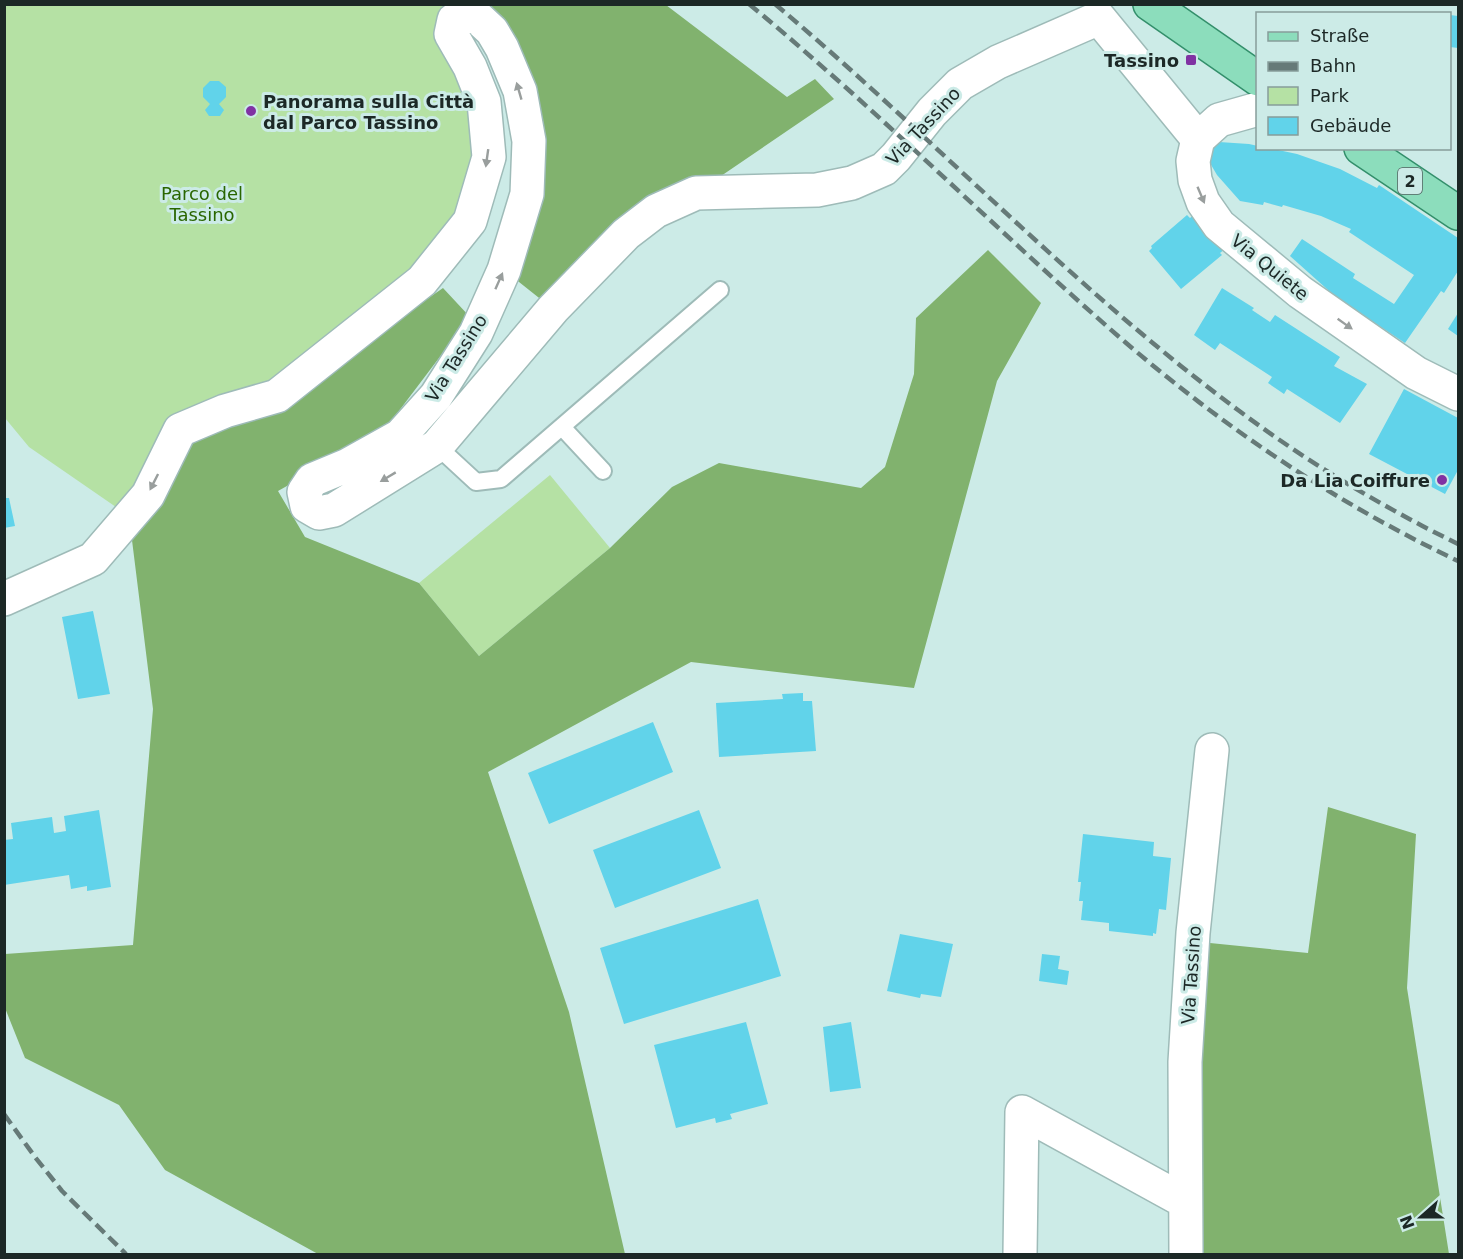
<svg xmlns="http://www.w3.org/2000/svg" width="1463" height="1259" font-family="'DejaVu Sans',sans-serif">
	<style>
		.green { fill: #b5e1a4 }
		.forest { fill: #81b26e }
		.building { fill: #61d3ea }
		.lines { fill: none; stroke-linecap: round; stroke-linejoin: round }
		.service-casing { stroke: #9ebbb8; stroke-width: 20 }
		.minor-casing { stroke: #9ebbb8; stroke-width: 36 }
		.primary-casing { stroke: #338f6b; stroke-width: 36 }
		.service { stroke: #fff; stroke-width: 16 }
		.minor { stroke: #fff; stroke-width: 33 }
		.primary { stroke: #8cddbc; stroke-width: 33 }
		.rail { stroke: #667a78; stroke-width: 4.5; stroke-dasharray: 12 6; stroke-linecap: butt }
		.oneway { fill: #999e9d }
		.poi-dot { fill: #8032a3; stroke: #ccebe7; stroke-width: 2 }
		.labels { text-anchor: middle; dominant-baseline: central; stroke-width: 6; stroke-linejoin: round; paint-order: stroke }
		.shield { fill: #ccebe7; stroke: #516260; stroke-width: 1.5 }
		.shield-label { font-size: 16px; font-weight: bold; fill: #1c2826 }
		.poi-label { font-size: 18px; font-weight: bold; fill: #1c2826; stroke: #ccebe7; text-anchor: end }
		.street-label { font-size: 18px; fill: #1c2826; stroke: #ccebe7 }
		.park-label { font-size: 18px; fill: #296600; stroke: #ccebe7 }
	</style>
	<rect width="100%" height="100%" fill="#ccebe7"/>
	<path class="green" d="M 5,5 L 461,5 L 454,20 L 484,102 L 470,221 L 129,516 L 29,447 L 5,418 Z
		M 550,475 L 610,548 L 479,656 L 419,583 Z"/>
	<path class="forest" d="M 461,5 L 666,5 L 787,97 L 815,79 L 834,99 L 696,193 L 553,309 L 504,270 L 520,91 Z
		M 988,250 L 1041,303 L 997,381 L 914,688 L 691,662 L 488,772 L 569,1012 L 625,1254 L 318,1254 L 165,1170 L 119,1105 L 25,1058 L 5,1008 L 5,954 L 133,945 L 153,709 L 129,516 L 180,430 L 321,373 L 443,288 L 470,317 L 383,432 L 278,491 L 305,537 L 419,583 L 479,656 L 610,548 L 672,487 L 719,463 L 861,488 L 885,467 L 914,374 L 916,318 Z
		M 1328,807 L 1416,834 L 1407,988 L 1449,1254 L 1192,1254 L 1200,942 L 1308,953 Z"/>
	<path class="building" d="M 1450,15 L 1458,16 L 1458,48 L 1450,47 Z
		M 210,81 L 219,81 L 226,87 L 226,97 L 219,104 L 224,110 L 220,116 L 209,116 L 205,110 L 210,104 L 203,97 L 203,88 Z
		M 1219,142 L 1249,144 L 1258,146 L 1258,148 L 1269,148 L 1297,154 L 1340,169 L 1377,188 L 1379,185 L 1458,238 L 1458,271 L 1444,293 L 1441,291 L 1405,343 L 1337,298 L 1290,256 L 1302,239 L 1355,274 L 1353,278 L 1394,304 L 1414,275 L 1349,232 L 1351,229 L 1321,216 L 1283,205 L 1282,207 L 1264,202 L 1263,205 L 1240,201 L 1217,175 L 1210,163 L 1206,163 L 1208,151 Z
		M 1195,214 L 1225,249 L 1220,253 L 1222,255 L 1181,289 L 1149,251 L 1152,248 L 1151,246 L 1187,215 L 1190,218 Z
		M 1222,288 L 1254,308 L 1252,310 L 1270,322 L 1275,315 L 1340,357 L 1334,366 L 1367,384 L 1340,423 L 1287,389 L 1284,394 L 1268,383 L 1272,377 L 1220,343 L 1215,350 L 1194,335 Z
		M 1458,313 L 1458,336 L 1448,329 Z
		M 1404,389 L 1458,418 L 1458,470 L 1445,494 L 1369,454 Z
		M 4,498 L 9,498 L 15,526 L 4,528 Z
		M 93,611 L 110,694 L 78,699 L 62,617 Z
		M 803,693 L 803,701 L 812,701 L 816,751 L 719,757 L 716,703 L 783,699 L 782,694 Z
		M 653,722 L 673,772 L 549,824 L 528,773 Z
		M 99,810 L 111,887 L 87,891 L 87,886 L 71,889 L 69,875 L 4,885 L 4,840 L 13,839 L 11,823 L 52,817 L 54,833 L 66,831 L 64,816 Z
		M 699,810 L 721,868 L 615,908 L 593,850 Z
		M 1083,834 L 1154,842 L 1153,856 L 1171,858 L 1166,910 L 1159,909 L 1156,934 L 1153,933 L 1153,936 L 1109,931 L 1109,923 L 1081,920 L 1083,901 L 1079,901 L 1081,882 L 1078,882 Z
		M 758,899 L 781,976 L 624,1024 L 600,948 Z
		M 900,934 L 953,944 L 941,997 L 921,994 L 920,998 L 887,991 Z
		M 1042,954 L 1060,956 L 1058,969 L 1069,971 L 1067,985 L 1039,981 Z
		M 746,1022 L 768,1104 L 730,1114 L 732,1119 L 716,1123 L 715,1118 L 676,1128 L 654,1045 Z
		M 851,1022 L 861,1088 L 830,1092 L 823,1027 Z"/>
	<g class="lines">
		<defs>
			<path id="service" d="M 562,427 L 603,471
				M 437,446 L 476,482 L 501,479 L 720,290"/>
			<path id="minor" d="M 1099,18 L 1198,139
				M 1258,109 L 1219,120 L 1198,139 L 1193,161 L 1195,180 L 1203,202 L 1219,225 L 1300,292 L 1416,373 L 1458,394
				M 4,599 L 93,559 L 148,495 L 180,430 L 225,411 L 277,396 L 422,281 L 470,221 L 489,157 L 484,102 L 470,67 L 451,34 L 454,20 L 466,16 L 477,17 L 492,31 L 502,48 L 520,91 L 529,141 L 527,194 L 504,270 L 476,333 L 436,396 L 400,436 L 348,465 L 312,480 L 304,492 L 307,506 L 319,513 L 334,510 L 437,446 L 553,309 L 626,234 L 656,211 L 696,193 L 817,190 L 852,183 L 884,169 L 896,157 L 932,112 L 960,84 L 998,62 L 1099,18
				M 1020,1254 L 1022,1112 L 1184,1201
				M 1186,1254 L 1185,1062 L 1193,933 L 1212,750"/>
			<path id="primary" d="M 1150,4 L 1258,79
				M 1361,148 L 1458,213"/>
		</defs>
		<use href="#service" class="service-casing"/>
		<use href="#minor" class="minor-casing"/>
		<use href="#primary" class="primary-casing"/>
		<use href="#service" class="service"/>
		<use href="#minor" class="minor"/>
		<use href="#primary" class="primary"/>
		<path class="rail" d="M 749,4 C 781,30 811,57 842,84 C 937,169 1028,258 1125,342 C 1226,429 1338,504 1458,561
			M 775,4 C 932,136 1073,288 1238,410 C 1307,462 1381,506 1458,544
			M 4,1114 L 35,1157 L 62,1191 L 126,1254"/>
	</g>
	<defs><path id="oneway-solid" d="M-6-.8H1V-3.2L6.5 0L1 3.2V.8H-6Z" transform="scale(1.5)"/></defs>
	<g class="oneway">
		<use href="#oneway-solid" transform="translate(519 91) rotate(-106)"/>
		<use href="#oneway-solid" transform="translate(487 158) rotate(98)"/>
		<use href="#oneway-solid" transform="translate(1201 195) rotate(67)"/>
		<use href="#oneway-solid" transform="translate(499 281) rotate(-66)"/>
		<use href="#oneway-solid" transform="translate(1345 324) rotate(35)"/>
		<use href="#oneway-solid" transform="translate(388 477) rotate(149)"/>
		<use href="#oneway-solid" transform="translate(154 482) rotate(117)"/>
	</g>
	<g class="poi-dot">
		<rect x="1185" y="54" width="12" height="12" rx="3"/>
		<circle cx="251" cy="111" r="6"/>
		<circle cx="1442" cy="480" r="6"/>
	</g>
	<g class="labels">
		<rect class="shield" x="1398" y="168" width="24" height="26" rx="4.5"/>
		<g class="shield-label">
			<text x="1410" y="181">2</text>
		</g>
		<g class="poi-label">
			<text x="1179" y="60">Tassino</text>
			<text x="263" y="101" text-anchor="start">Panorama sulla Città<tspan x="263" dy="21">dal Parco Tassino</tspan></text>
			<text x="1430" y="480">Da Lia Coiffure</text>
		</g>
		<g class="street-label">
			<text transform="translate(923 126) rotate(-47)">Via Tassino</text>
			<text transform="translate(1270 267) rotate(39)">Via Quiete</text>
			<text transform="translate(456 358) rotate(-58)">Via Tassino</text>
			<text transform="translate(1191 975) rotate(-86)">Via Tassino</text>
		</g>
		<g class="park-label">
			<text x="202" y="193">Parco del<tspan x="202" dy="21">Tassino</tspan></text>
		</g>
	</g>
	<rect width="1463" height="1259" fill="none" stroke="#1c2826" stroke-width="12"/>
	<rect x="1256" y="12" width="195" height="138" fill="#ccebe7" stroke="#869d9a" stroke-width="1.5"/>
	<rect x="1268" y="32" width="30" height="9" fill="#8cddbc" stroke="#869d9a" stroke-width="1.5"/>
	<text x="1310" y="42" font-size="18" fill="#1c2826">Straße</text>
	<rect x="1268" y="62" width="30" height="9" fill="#667a78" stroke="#869d9a" stroke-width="1.5"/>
	<text x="1310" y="72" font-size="18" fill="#1c2826">Bahn</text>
	<rect x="1268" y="87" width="30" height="18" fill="#b5e1a4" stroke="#869d9a" stroke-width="1.5"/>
	<text x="1310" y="102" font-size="18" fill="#1c2826">Park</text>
	<rect x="1268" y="117" width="30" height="18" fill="#61d3ea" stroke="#869d9a" stroke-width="1.5"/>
	<text x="1310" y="132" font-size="18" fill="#1c2826">Gebäude</text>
	<g transform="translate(1421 1217) rotate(249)" stroke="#ccebe7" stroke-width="4.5" paint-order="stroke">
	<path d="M0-4.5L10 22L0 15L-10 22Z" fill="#1c2826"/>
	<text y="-9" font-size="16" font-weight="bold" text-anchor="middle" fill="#1c2826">N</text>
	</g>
</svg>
